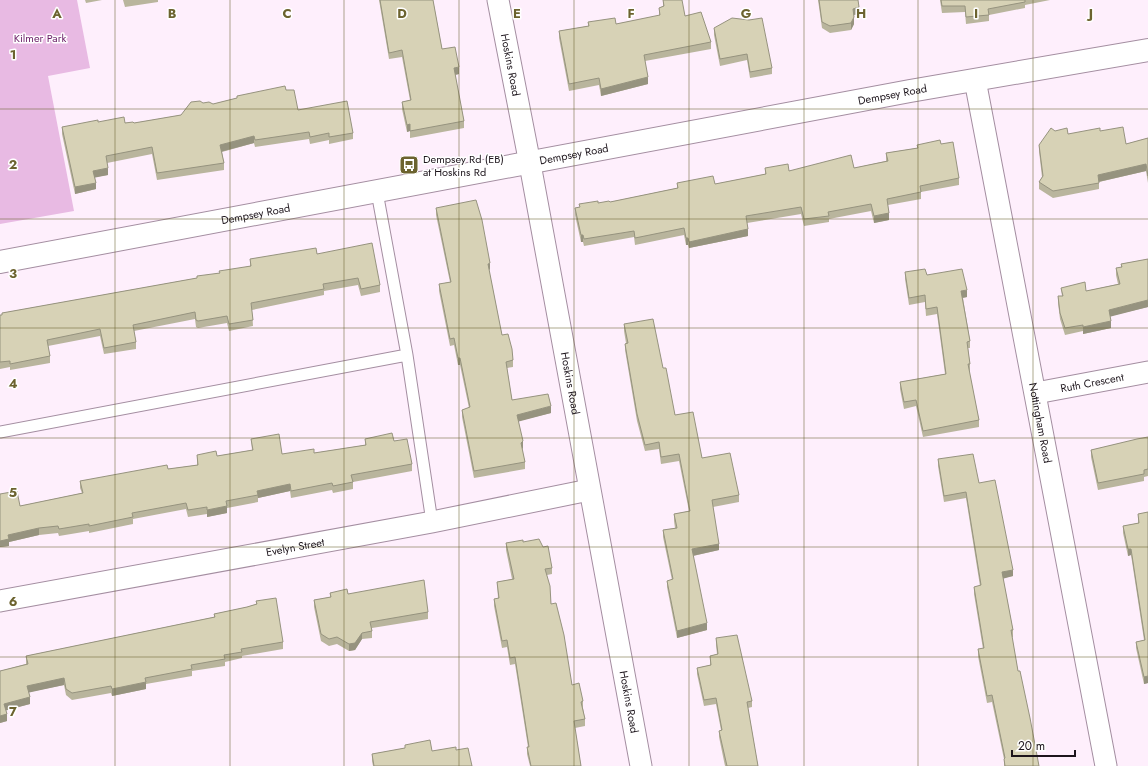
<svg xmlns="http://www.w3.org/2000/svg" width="1148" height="766" font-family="Jost,sans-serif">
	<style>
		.green { fill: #e8bae3 }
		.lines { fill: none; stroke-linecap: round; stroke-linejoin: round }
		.service-casing { stroke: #a48ea1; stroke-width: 13 }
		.minor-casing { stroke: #a48ea1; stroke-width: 23 }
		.tertiary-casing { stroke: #a48ea1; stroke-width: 24 }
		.service { stroke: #fff; stroke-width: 11 }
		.minor { stroke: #fff; stroke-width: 21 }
		.tertiary { stroke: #fff; stroke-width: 22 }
		.wall { fill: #b9b59d }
		.shaded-wall { fill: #96937f }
		.building { fill: #d7d2b6; stroke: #96937f }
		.grid { fill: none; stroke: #6c632f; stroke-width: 1; stroke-opacity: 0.55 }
		.labels { text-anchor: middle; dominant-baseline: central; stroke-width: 3; stroke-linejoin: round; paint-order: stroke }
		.park-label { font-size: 11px; fill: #681c65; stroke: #fff }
		.street-label { font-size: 11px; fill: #1d151c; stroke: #fff }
		.poi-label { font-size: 11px; fill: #1d151c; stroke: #fff; text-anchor: start }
		.grid-label { font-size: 13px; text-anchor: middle; font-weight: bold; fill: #6c632f; stroke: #fff; stroke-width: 3; stroke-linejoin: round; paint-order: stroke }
	</style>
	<rect width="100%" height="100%" fill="#feeffc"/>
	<path class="green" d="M 0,0 L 77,0 L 90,68 L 48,76 L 74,211 L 0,224 Z"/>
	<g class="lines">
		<defs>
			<path id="service" d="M 407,355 L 432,522
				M 0,432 L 407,355 L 377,192"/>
			<g id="minor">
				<path id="s1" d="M 498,0 L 530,164 L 641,766"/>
				<path id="s2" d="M 975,80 L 1106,766"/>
				<path id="s3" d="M 1036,393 L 1148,372"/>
				<path id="s4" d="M 0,601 L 432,522 L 589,490"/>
			</g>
			<g id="tertiary">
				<path id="s5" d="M 0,262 L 910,91 L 1148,50"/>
			</g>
		</defs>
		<use href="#service" class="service-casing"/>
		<use href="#minor" class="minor-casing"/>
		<use href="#tertiary" class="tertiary-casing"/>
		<use href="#service" class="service"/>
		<use href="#minor" class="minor"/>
		<use href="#tertiary" class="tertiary"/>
	</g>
	<path class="wall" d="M 85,0 L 102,0 L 86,3 Z
		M 123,0 L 158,0 L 158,2 L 125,7 Z
		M 379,0 L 433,0 L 442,49 L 459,74 L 455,75 L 464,121 L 464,128 L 410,138 L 410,131 L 407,132 L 402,109 L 402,102 L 410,100 L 402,57 L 389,59 Z
		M 663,0 L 685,16 L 711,42 L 711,49 L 645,61 L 648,84 L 601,96 L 599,85 L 569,91 L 559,38 L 559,31 L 588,26 L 588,22 L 616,24 L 659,16 L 659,8 L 663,6 Z
		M 818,0 L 858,0 L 859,14 L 854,15 L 854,24 L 851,30 L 830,33 L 822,28 Z
		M 940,0 L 1050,0 L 1025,5 L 1025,8 L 989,15 L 989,21 L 966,24 L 965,12 L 942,13 Z
		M 714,28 L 772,68 L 772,74 L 750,78 L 747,60 L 720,66 L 714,35 Z
		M 286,90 L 298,110 L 353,133 L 353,139 L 329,144 L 329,140 L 310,144 L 309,139 L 255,147 L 254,143 L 222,152 L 224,163 L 224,170 L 157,180 L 152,154 L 107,163 L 108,175 L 95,177 L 96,189 L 75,194 L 62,134 L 62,127 L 98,122 L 134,123 L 181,115 L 203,103 L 213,104 L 237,98 L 237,96 Z
		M 1055,131 L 1068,134 L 1100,131 L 1126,144 L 1148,138 L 1148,183 L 1146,171 L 1099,182 L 1099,189 L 1053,198 L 1039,189 L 1039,182 L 1042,177 L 1039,151 L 1039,145 Z
		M 941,144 L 959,178 L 959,185 L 921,192 L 921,199 L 888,205 L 889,220 L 874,223 L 871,211 L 829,219 L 829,222 L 804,226 L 801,214 L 747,223 L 748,236 L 689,248 L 688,245 L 686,245 L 684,235 L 635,245 L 634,237 L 584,246 L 583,242 L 581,242 L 575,215 L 575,208 L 598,203 L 610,202 L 677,188 L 677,183 L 715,184 L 765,174 L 765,168 L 789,171 L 854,168 L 886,161 L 886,153 L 917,148 L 917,145 Z
		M 436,208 L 490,269 L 489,270 L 502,335 L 513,360 L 513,367 L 507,368 L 512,400 L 551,413 L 518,421 L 523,448 L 522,449 L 525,462 L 525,469 L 474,478 L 462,417 L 462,410 L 469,408 L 460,365 L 458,365 L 454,345 L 450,346 L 439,291 L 439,284 L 450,282 L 436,215 Z
		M 317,254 L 380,285 L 380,292 L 361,296 L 358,285 L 324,291 L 324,295 L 252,310 L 253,326 L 229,331 L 227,323 L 198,328 L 196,327 L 195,319 L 134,331 L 136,342 L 136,349 L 104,354 L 100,336 L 48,346 L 50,356 L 50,363 L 10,370 L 10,367 L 0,369 L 0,315 L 2,315 L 2,313 L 197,278 L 250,266 L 250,259 Z
		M 1148,259 L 1148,307 L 1110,316 L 1111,328 L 1083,334 L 1083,331 L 1065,335 L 1060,319 L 1058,303 L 1058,296 L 1062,296 L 1061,288 L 1086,291 L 1118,284 L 1116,275 L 1116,268 L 1121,268 L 1121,264 Z
		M 905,272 L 927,275 L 967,297 L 963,298 L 970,341 L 970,348 L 968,348 L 970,364 L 970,371 L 969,371 L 979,420 L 979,427 L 923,437 L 916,406 L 904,409 L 900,389 L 900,382 L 945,374 L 937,314 L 926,316 L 925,302 L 909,305 L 905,279 Z
		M 624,324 L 663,368 L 675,415 L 702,458 L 739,495 L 739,502 L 713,507 L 719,550 L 693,556 L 707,630 L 677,638 L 667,587 L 667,581 L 672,580 L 663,537 L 663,530 L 675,528 L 674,521 L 674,514 L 689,511 L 679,461 L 661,464 L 659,449 L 645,451 L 637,421 L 625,350 L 625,344 L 626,343 L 624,331 Z
		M 1148,437 L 1148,476 L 1144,477 L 1144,481 L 1098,490 L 1091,457 L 1091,450 Z
		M 251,439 L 282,454 L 314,453 L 365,445 L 365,439 L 394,441 L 412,464 L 412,471 L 353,482 L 353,489 L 333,493 L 332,490 L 291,498 L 290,491 L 258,498 L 258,502 L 227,508 L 227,513 L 207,517 L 207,514 L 188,517 L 186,509 L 133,519 L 133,524 L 89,533 L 89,531 L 59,536 L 58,533 L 39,535 L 9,542 L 9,546 L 0,547 L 0,494 L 20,506 L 82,493 L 80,488 L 80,481 L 197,465 L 197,455 L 217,456 L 252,450 Z
		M 938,459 L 979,483 L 1013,576 L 1003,578 L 1013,630 L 1013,637 L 1012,637 L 1018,671 L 1039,766 L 1004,766 L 1004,759 L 992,702 L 987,703 L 978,656 L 978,649 L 983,649 L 974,594 L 974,587 L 980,586 L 966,498 L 944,502 L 938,466 Z
		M 1148,512 L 1148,683 L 1144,684 L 1136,648 L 1136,642 L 1144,640 L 1131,555 L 1128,556 L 1123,533 L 1123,526 L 1138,523 L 1138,514 Z
		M 523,542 L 552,568 L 552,574 L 547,575 L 551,604 L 572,685 L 583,701 L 583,708 L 585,719 L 585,726 L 575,728 L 581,766 L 530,766 L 527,754 L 527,747 L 528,747 L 515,664 L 510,665 L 507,647 L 502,648 L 494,606 L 494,599 L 498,598 L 497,582 L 512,579 L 506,550 L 506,543 Z
		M 330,593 L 348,594 L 428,612 L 428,619 L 372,628 L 372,638 L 362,639 L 355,650 L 349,651 L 337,644 L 329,646 L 321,641 L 314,607 L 314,600 L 330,597 Z
		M 256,601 L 283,642 L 283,649 L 242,656 L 242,658 L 225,662 L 225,666 L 192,671 L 192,676 L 146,684 L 146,689 L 112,696 L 111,693 L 72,700 L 66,695 L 64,685 L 29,692 L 30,704 L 6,710 L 7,721 L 0,723 L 0,671 L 26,664 L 26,656 L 214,617 L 214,614 L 247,607 L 256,604 Z
		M 716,638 L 752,701 L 752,707 L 748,708 L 758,766 L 725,766 L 719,737 L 719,731 L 721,730 L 716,704 L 704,706 L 697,674 L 697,668 L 710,665 L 710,656 L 717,654 L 716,645 Z
		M 405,745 L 432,751 L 456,750 L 472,766 L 373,766 L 372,761 L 372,754 L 405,748 Z"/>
	<path class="shaded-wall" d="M 859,7 L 859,14 L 853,15 L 853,9 Z
		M 854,17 L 854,24 L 851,30 L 851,23 Z
		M 459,67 L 459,74 L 454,75 L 454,68 Z
		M 648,77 L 648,84 L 601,96 L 601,89 Z
		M 410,124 L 410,131 L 407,132 L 407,125 Z
		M 254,136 L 254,143 L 220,152 L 220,145 Z
		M 1146,164 L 1146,171 L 1098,182 L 1098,175 Z
		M 108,168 L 108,175 L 93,178 L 93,171 Z
		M 96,183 L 96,189 L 75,194 L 75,187 Z
		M 889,213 L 889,220 L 874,223 L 874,216 Z
		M 748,229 L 748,236 L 689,248 L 689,242 Z
		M 581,235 L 583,235 L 583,242 L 581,242 Z
		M 686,238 L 688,238 L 688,245 L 686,245 Z
		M 490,263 L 490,269 L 488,271 L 488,264 Z
		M 967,290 L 967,297 L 961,298 L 961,291 Z
		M 1148,300 L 1148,307 L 1109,317 L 1109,310 Z
		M 1111,321 L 1111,328 L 1083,334 L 1083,327 Z
		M 458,358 L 460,358 L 460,365 L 458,365 Z
		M 551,406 L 551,413 L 517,422 L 517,415 Z
		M 523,441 L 523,448 L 521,450 L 521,443 Z
		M 290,484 L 290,491 L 258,498 L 257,491 Z
		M 227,506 L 227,513 L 207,517 L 207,510 Z
		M 39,528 L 39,535 L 9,542 L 9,546 L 0,547 L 0,541 L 8,535 Z
		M 719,544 L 719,550 L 692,556 L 692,549 Z
		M 1128,549 L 1131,549 L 1131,555 L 1128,556 Z
		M 1013,570 L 1013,576 L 1002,579 L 1002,572 Z
		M 707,623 L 707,630 L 677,638 L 677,631 Z
		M 362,633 L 362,639 L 355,650 L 349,651 L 349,644 Z
		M 1148,676 L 1148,683 L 1144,684 L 1144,677 Z
		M 64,678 L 64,685 L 27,693 L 27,686 Z
		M 146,682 L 146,689 L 112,696 L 112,689 Z
		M 30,697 L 30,704 L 4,711 L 4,704 Z
		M 7,714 L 7,721 L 0,723 L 0,716 Z"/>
	<path class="building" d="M 380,0 L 433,0 L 442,49 L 455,47 L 459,67 L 454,68 L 464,121 L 410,131 L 410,124 L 407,125 L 402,102 L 411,100 L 402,50 L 389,53 Z
		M 663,0 L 682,0 L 685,16 L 701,12 L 711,42 L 644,55 L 648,77 L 601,89 L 599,78 L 569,84 L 559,31 L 589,26 L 588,22 L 615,18 L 616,24 L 660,15 L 659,8 L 664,6 Z
		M 819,0 L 858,0 L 859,7 L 853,9 L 854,17 L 851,23 L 830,26 L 822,22 Z
		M 941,0 L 1025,0 L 1025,2 L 988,9 L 989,15 L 966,17 L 965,6 L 942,6 Z
		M 732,18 L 749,20 L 762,18 L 772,68 L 750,72 L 747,54 L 720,59 L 714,28 Z
		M 285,86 L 286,90 L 294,90 L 298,110 L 347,101 L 353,133 L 329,137 L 329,133 L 310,137 L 309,132 L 255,140 L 254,136 L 220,145 L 224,163 L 157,173 L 152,147 L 106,156 L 108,168 L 93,171 L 96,183 L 75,187 L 62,127 L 98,120 L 98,122 L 124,117 L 125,123 L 133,122 L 134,123 L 181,115 L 191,102 L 200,101 L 203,103 L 209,102 L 213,104 L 237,98 L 237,96 Z
		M 1123,127 L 1126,144 L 1148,138 L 1148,176 L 1146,164 L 1098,175 L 1099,183 L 1053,191 L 1039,182 L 1043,176 L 1039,145 L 1051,128 L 1055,131 L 1067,128 L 1068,134 L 1100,128 L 1100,131 Z
		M 940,140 L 941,144 L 953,142 L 959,178 L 920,186 L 921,192 L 887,199 L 889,213 L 874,216 L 871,204 L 828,212 L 829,216 L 804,219 L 801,207 L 746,216 L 748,229 L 689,242 L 688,238 L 686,238 L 684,228 L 635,238 L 634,231 L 584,239 L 583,235 L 581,235 L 575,208 L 580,207 L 579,204 L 598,201 L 598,203 L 609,201 L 610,202 L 678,188 L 677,183 L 713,176 L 715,184 L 766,174 L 765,168 L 788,164 L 789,171 L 851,155 L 854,168 L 888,161 L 886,153 L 918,148 L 917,145 Z
		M 476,200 L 482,220 L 490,263 L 488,264 L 502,335 L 508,334 L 512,349 L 513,360 L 506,362 L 512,400 L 548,394 L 551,406 L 517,415 L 523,441 L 521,443 L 525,462 L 474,471 L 462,410 L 470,407 L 460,358 L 458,358 L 454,338 L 450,339 L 439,284 L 451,282 L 436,208 Z
		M 372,243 L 380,285 L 361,289 L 358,278 L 323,284 L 324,289 L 251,303 L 253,320 L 229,324 L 227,316 L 198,321 L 196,320 L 195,312 L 133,325 L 136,342 L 104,348 L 100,329 L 47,340 L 50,356 L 10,364 L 10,361 L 0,362 L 0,315 L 2,315 L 2,313 L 197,278 L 197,276 L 220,273 L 219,271 L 251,266 L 250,259 L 316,248 L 317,254 Z
		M 1148,259 L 1148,300 L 1109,310 L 1111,321 L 1083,327 L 1083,325 L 1065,328 L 1060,313 L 1058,296 L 1063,296 L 1061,288 L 1085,282 L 1086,291 L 1120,284 L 1116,268 L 1122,267 L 1121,264 Z
		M 925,269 L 927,275 L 962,269 L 967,290 L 961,291 L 970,341 L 967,342 L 970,364 L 968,364 L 979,420 L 923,431 L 916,400 L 904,402 L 900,382 L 946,374 L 937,307 L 926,309 L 925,295 L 909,298 L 905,272 Z
		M 653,319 L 663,368 L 666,368 L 675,415 L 693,412 L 702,458 L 730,453 L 739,495 L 712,500 L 719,544 L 692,549 L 707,623 L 677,631 L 667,581 L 673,579 L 663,530 L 677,528 L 674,514 L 690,511 L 679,454 L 661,457 L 659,442 L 645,445 L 637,414 L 625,344 L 628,343 L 624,324 Z
		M 392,433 L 394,441 L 407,439 L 412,464 L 351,475 L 353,482 L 333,486 L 332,483 L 291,491 L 290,484 L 257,491 L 258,495 L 226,501 L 227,506 L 207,510 L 207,507 L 188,510 L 186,503 L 132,513 L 133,517 L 89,526 L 89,524 L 59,529 L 58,526 L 39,528 L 8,535 L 9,539 L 0,541 L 0,494 L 17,491 L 20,506 L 83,493 L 80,481 L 167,465 L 168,469 L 198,465 L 197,455 L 216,451 L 217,456 L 253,450 L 251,439 L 279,434 L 282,454 L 314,449 L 314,453 L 366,445 L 365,439 Z
		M 1148,437 L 1148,469 L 1144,470 L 1144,474 L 1098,483 L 1091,450 L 1137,439 Z
		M 973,454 L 979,483 L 995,480 L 1013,570 L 1002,572 L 1013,630 L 1011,630 L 1018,671 L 1020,671 L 1030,718 L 1039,766 L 1005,766 L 1004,759 L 1005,758 L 992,695 L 987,696 L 978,649 L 984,648 L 974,587 L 981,585 L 966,492 L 944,496 L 938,459 Z
		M 1148,512 L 1148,676 L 1144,677 L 1136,642 L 1145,640 L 1131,549 L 1128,549 L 1123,526 L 1139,523 L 1138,514 Z
		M 539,539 L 543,547 L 548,546 L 552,568 L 545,569 L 550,586 L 551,604 L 556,603 L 564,635 L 572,685 L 579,683 L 583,701 L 581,702 L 585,719 L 574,721 L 581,766 L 531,766 L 527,747 L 529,747 L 515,657 L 510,658 L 507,640 L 502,641 L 494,599 L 499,598 L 497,582 L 514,579 L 506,543 L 523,540 L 523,542 Z
		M 424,580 L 428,612 L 370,622 L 372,631 L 362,633 L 355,643 L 349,644 L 337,637 L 329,639 L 321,634 L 314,600 L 331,597 L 330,593 L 347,589 L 348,594 Z
		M 276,598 L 283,642 L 241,649 L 242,652 L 224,655 L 225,659 L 191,665 L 192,669 L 145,678 L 146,682 L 112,689 L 111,686 L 72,693 L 66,689 L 64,678 L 27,686 L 30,697 L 4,704 L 7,714 L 0,716 L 0,671 L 28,664 L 26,656 L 215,617 L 214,614 L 247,607 L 257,604 L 256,601 Z
		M 737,635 L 752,701 L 747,702 L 758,766 L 727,766 L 719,731 L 722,730 L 716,698 L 704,700 L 697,668 L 711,665 L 710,656 L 718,654 L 716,638 Z
		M 430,740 L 432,751 L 456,747 L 456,750 L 468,748 L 472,766 L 374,766 L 372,754 L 405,748 L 405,745 Z"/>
	<path class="grid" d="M 115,0 L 115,766M 230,0 L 230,766M 344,0 L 344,766M 459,0 L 459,766M 574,0 L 574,766M 689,0 L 689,766M 804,0 L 804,766M 918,0 L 918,766M 1033,0 L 1033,766M 0,109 L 1148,109M 0,219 L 1148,219M 0,328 L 1148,328M 0,438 L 1148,438M 0,547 L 1148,547M 0,657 L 1148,657"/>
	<defs>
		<symbol id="bus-square" viewBox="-11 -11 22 22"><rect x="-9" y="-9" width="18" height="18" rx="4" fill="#6c632f" stroke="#fff"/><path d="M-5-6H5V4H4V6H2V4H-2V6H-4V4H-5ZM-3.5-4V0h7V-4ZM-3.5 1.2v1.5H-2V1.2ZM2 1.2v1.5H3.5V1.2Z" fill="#fff"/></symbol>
	</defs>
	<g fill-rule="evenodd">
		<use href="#bus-square" x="398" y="154" width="22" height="22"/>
	</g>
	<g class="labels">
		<g class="park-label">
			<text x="40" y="38">Kilmer Park</text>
		</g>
		<g class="street-label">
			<text stroke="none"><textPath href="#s1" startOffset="66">Hoskins Road</textPath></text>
			<text stroke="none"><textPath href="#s5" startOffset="908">Dempsey Road</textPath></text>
			<text stroke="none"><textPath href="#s5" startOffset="584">Dempsey Road</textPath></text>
			<text stroke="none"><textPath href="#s5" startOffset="260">Dempsey Road</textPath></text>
			<text stroke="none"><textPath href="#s1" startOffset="390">Hoskins Road</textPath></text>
			<text stroke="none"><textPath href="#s3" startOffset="57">Ruth Crescent</textPath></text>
			<text stroke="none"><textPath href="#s2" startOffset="349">Nottingham Road</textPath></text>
			<text stroke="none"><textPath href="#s4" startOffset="300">Evelyn Street</textPath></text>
			<text stroke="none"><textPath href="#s1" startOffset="714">Hoskins Road</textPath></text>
		</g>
		<g class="poi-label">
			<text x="423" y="159">Dempsey Rd (EB)<tspan x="423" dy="13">at Hoskins Rd</tspan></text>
		</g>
	</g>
	<g class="grid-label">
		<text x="57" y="18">A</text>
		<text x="172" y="18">B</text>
		<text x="287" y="18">C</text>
		<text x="402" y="18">D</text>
		<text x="517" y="18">E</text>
		<text x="631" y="18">F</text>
		<text x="746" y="18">G</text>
		<text x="861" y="18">H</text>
		<text x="976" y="18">I</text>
		<text x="1091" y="18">J</text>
		<text x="13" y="59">1</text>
		<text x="13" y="169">2</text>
		<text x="13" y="278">3</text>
		<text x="13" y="388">4</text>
		<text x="13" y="497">5</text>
		<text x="13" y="606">6</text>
		<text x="13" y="716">7</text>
	</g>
	<path d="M1012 750v6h63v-6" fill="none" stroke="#1d151c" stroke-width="2"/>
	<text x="1018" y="750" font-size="12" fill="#1d151c" stroke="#ffffff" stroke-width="3" paint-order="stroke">20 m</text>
</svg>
